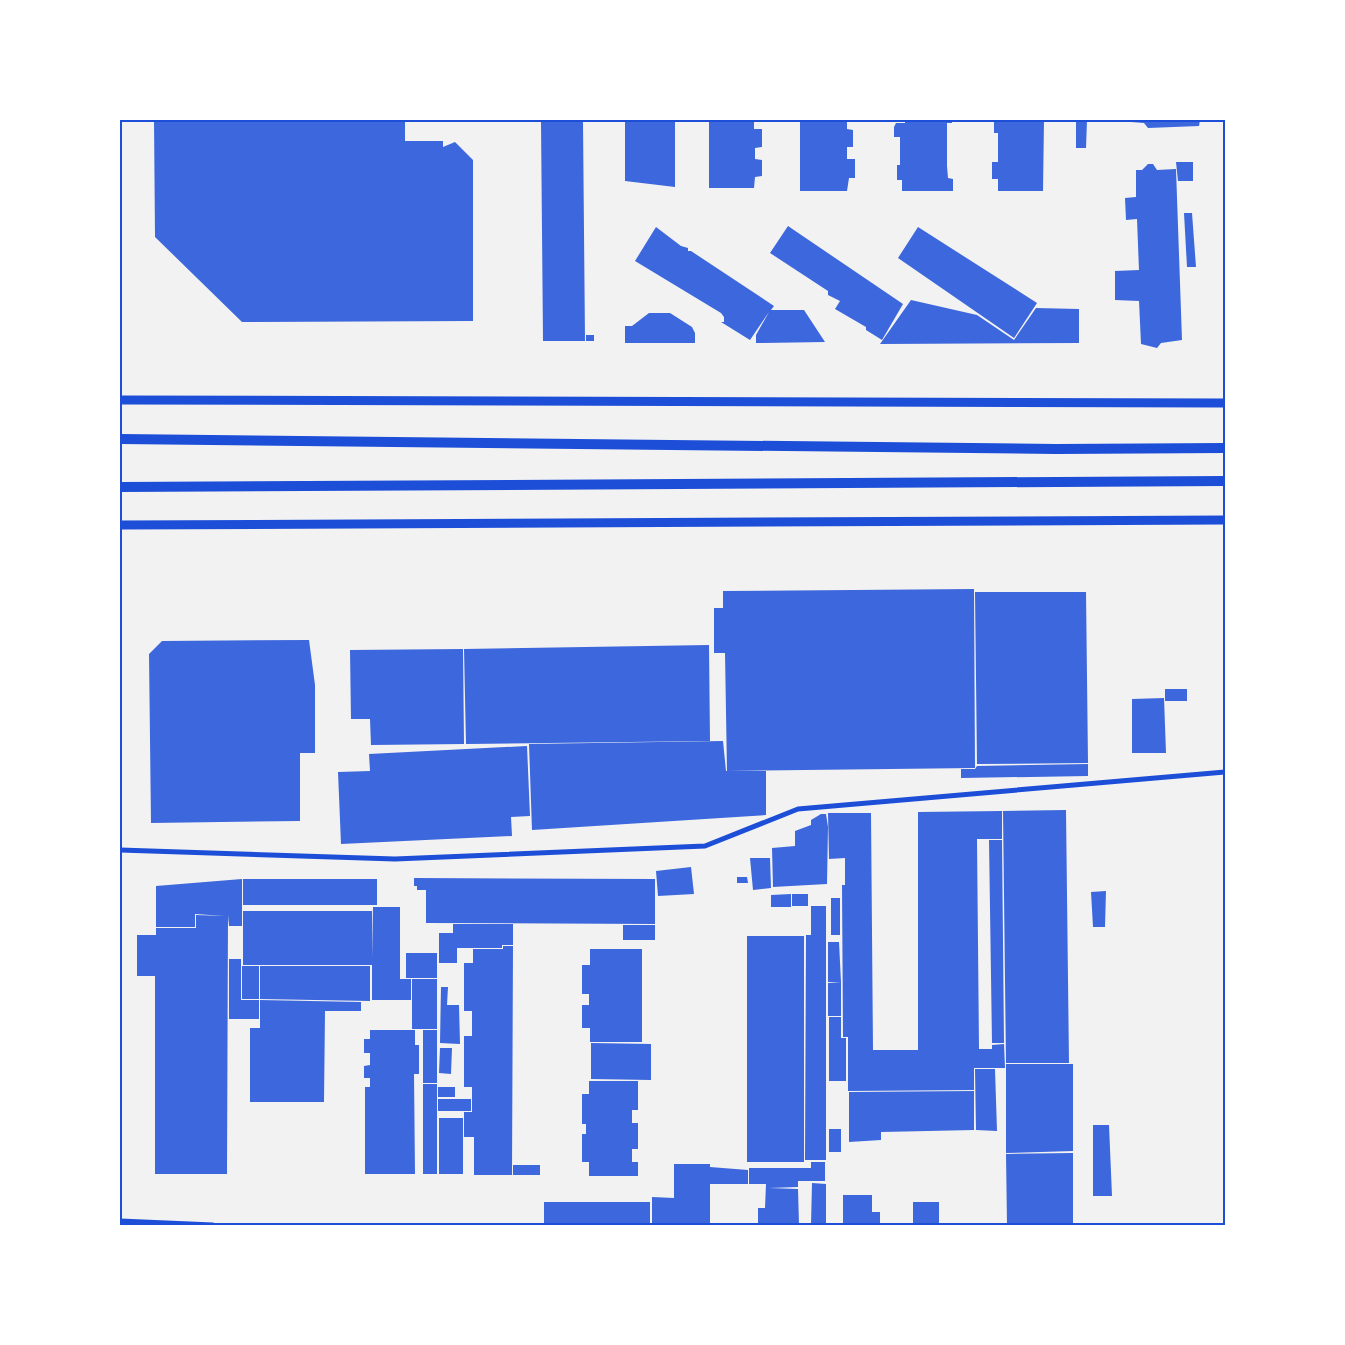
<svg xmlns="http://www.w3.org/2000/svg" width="1345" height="1345" font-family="'PT Sans',sans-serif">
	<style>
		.building { fill: #3d67dc }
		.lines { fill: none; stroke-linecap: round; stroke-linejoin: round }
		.minor { stroke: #1d4ed8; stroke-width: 5 }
		.tertiary { stroke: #1d4ed8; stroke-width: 9 }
		.secondary { stroke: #1d4ed8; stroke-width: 10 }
		.neatline { fill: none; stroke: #1d4ed8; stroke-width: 2 }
	</style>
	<rect width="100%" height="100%" fill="#f2f2f2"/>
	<path class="building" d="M 154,120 L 405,120 L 405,141 L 443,141 L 443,147 L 455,142 L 473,160 L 473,321 L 242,322 L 155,237 Z
		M 625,120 L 675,120 L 675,187 L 625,181 Z
		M 709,120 L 754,120 L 754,129 L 762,129 L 762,147 L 755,148 L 755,159 L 762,160 L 762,176 L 755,177 L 754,188 L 709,188 Z
		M 800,120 L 847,120 L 847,129 L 853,130 L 853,147 L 847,147 L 847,159 L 855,159 L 855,178 L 849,178 L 847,191 L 800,191 Z
		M 905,120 L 952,120 L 952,123 L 947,123 L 947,166 L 948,178 L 953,179 L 953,191 L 902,191 L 902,180 L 897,180 L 897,165 L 900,165 L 900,137 L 894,137 L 894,127 L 896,123 L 905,123 Z
		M 994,120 L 1044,120 L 1043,191 L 998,191 L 998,179 L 992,179 L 992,162 L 998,162 L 998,133 L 994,133 Z
		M 1076,120 L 1087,120 L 1086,148 L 1076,148 Z
		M 1131,120 L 1200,120 L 1199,126 L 1148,128 L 1144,123 L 1131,122 Z
		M 541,122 L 583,122 L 585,341 L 543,341 Z
		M 1176,162 L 1193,162 L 1193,181 L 1178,181 Z
		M 1148,164 L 1153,164 L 1157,170 L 1176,169 L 1182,340 L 1161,343 L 1157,348 L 1141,344 L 1139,301 L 1115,300 L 1115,271 L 1139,270 L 1137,219 L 1126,220 L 1125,198 L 1136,197 L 1136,170 L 1142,170 Z
		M 1184,213 L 1192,213 L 1196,267 L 1187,267 Z
		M 788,226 L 903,304 L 882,340 L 866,330 L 866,327 L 835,309 L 840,301 L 828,295 L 828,291 L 770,253 Z
		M 656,227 L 681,246 L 688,248 L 688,251 L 691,251 L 774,306 L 771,310 L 804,310 L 825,342 L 756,343 L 756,335 L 769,312 L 750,340 L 721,322 L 724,322 L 724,317 L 721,313 L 635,261 Z
		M 918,227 L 1037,303 L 1014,338 L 898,258 Z
		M 911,300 L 977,315 L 1014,340 L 1036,308 L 1079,309 L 1079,343 L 880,344 Z
		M 649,313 L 670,313 L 692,327 L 695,333 L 695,343 L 625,343 L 625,326 L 632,326 Z
		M 586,335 L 594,335 L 594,341 L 586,341 Z
		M 974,589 L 975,768 L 727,771 L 725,653 L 714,653 L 714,608 L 723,608 L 723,591 Z
		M 975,592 L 1086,592 L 1088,763 L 977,764 Z
		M 309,640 L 315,685 L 315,753 L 300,753 L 300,821 L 151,823 L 149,654 L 162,641 Z
		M 709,645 L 710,741 L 466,744 L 464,649 Z
		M 463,649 L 464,744 L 371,745 L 370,719 L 351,719 L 350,650 Z
		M 1165,689 L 1187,689 L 1187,701 L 1165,701 Z
		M 1164,698 L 1166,753 L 1132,753 L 1132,699 Z
		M 723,741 L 726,771 L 766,771 L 766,815 L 532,830 L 529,744 Z
		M 527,746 L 530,816 L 511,817 L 512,836 L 341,844 L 338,772 L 370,771 L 369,754 Z
		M 1088,764 L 1088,776 L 961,778 L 961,769 L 975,769 L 977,766 Z
		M 1066,810 L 1069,1063 L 1006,1063 L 1003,811 Z
		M 1002,811 L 1002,839 L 977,839 L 979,1049 L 992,1049 L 992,1045 L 1004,1044 L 1005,1068 L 974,1068 L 974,1090 L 848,1091 L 848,1037 L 843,1037 L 842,885 L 845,885 L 845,858 L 829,859 L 828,813 L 871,813 L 873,1050 L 918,1050 L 918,812 Z
		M 821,814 L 826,814 L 828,827 L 827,884 L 773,887 L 772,848 L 795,846 L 795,831 L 811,825 L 811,820 Z
		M 989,840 L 1002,840 L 1004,1043 L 992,1043 Z
		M 750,858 L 770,858 L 771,888 L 753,890 Z
		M 691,867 L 694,894 L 658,896 L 656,871 Z
		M 737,877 L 747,877 L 748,883 L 737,883 Z
		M 414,878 L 655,879 L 655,924 L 426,923 L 426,890 L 417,890 L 417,886 L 414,886 Z
		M 242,879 L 242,926 L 229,926 L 228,915 L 227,1174 L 155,1174 L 155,976 L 137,976 L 137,935 L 156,935 L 156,928 L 196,928 L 196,915 L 225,916 L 195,914 L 195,927 L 156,927 L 156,886 Z
		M 243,879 L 377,879 L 377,905 L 243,905 Z
		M 1106,891 L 1105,927 L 1093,927 L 1091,892 Z
		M 791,894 L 791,907 L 771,907 L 771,895 Z
		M 792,894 L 808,894 L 808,906 L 792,906 Z
		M 831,898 L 840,898 L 840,935 L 831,935 Z
		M 811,906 L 826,906 L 826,1160 L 805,1160 L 806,935 L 811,935 Z
		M 373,907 L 400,907 L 400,979 L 411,979 L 411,1000 L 372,1000 L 372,965 L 243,965 L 243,911 L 372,911 L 372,958 Z
		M 453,924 L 513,924 L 513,945 L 502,945 L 502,948 L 457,948 L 457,963 L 439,963 L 439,933 L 453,933 Z
		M 623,925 L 655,925 L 655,940 L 623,940 Z
		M 747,936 L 804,936 L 804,1162 L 747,1162 Z
		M 828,942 L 839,942 L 841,982 L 828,982 Z
		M 503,946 L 513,946 L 512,1175 L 474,1175 L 474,1137 L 464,1137 L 464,1112 L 472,1112 L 472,1087 L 464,1087 L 464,1036 L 472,1036 L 472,1011 L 464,1011 L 464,963 L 473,963 L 473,949 L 503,949 Z
		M 590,949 L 642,949 L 642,1042 L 590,1042 L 590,1028 L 582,1028 L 582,1005 L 589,1005 L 589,994 L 582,994 L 582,965 L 590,965 Z
		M 406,953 L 437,953 L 437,978 L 406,978 Z
		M 229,959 L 241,959 L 241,1000 L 259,1000 L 259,1019 L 229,1019 Z
		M 242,966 L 259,966 L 259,999 L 242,999 Z
		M 260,966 L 370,966 L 370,1001 L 260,999 Z
		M 412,979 L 437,979 L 437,1029 L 412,1029 Z
		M 841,982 L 841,1016 L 828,1016 L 828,983 Z
		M 441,987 L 448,987 L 447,1005 L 459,1005 L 460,1044 L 440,1043 Z
		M 260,1000 L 361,1002 L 361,1011 L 325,1011 L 324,1102 L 250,1102 L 250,1028 L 260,1028 Z
		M 829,1017 L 841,1017 L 841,1038 L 846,1038 L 846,1081 L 829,1081 Z
		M 370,1030 L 415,1030 L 415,1045 L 419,1045 L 419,1074 L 414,1074 L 415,1174 L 365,1174 L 365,1087 L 370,1087 L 370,1078 L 364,1078 L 364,1066 L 370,1065 L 370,1053 L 364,1053 L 364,1039 L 370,1039 Z
		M 423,1030 L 437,1030 L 437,1083 L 423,1083 Z
		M 591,1043 L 651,1044 L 651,1080 L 591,1079 Z
		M 440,1048 L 452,1048 L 451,1074 L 439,1073 Z
		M 1006,1064 L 1073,1064 L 1073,1151 L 1006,1153 Z
		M 975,1069 L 995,1069 L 997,1131 L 976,1130 Z
		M 589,1081 L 638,1081 L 638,1110 L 632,1110 L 632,1123 L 638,1123 L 638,1149 L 632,1149 L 632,1162 L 638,1162 L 638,1176 L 589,1176 L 589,1162 L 582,1162 L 582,1134 L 586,1134 L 586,1124 L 582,1124 L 582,1094 L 589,1094 Z
		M 423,1084 L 437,1084 L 437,1174 L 423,1174 Z
		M 438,1087 L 455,1087 L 455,1097 L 438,1097 Z
		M 974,1091 L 974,1130 L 881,1132 L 881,1140 L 849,1142 L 849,1092 Z
		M 438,1099 L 471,1099 L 471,1111 L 438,1111 Z
		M 439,1118 L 463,1118 L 463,1174 L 439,1174 Z
		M 1093,1125 L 1109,1125 L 1112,1196 L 1093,1196 Z
		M 829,1129 L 841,1129 L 841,1152 L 829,1152 Z
		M 1073,1153 L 1073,1225 L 1007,1225 L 1006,1154 Z
		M 811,1162 L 825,1162 L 825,1181 L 798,1181 L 798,1187 L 769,1188 L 798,1189 L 799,1225 L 758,1225 L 758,1208 L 765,1208 L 766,1184 L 749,1184 L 749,1168 L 811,1168 Z
		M 674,1164 L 710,1164 L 710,1167 L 748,1170 L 748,1184 L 710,1184 L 710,1225 L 652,1225 L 652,1197 L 674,1198 Z
		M 513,1165 L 540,1165 L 540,1175 L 513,1175 Z
		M 812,1183 L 826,1184 L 826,1225 L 811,1225 Z
		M 843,1195 L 872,1195 L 872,1212 L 880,1212 L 880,1225 L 843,1225 Z
		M 544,1202 L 650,1202 L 650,1225 L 544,1225 Z
		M 913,1202 L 939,1202 L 939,1225 L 913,1225 Z"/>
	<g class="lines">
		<path class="minor" d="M 120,850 L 395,859 L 705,846 L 798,809 L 1225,772
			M 120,1221 L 213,1225"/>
		<path class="tertiary" d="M 120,400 L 1225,403
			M 120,525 L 1225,520"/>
		<path class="secondary" d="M 120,439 L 1056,449 L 1225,448
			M 120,487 L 1225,481"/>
	</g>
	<rect width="1345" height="1345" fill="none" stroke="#ffffff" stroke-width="242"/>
	<rect x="121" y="121" width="1103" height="1103" class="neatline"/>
</svg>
